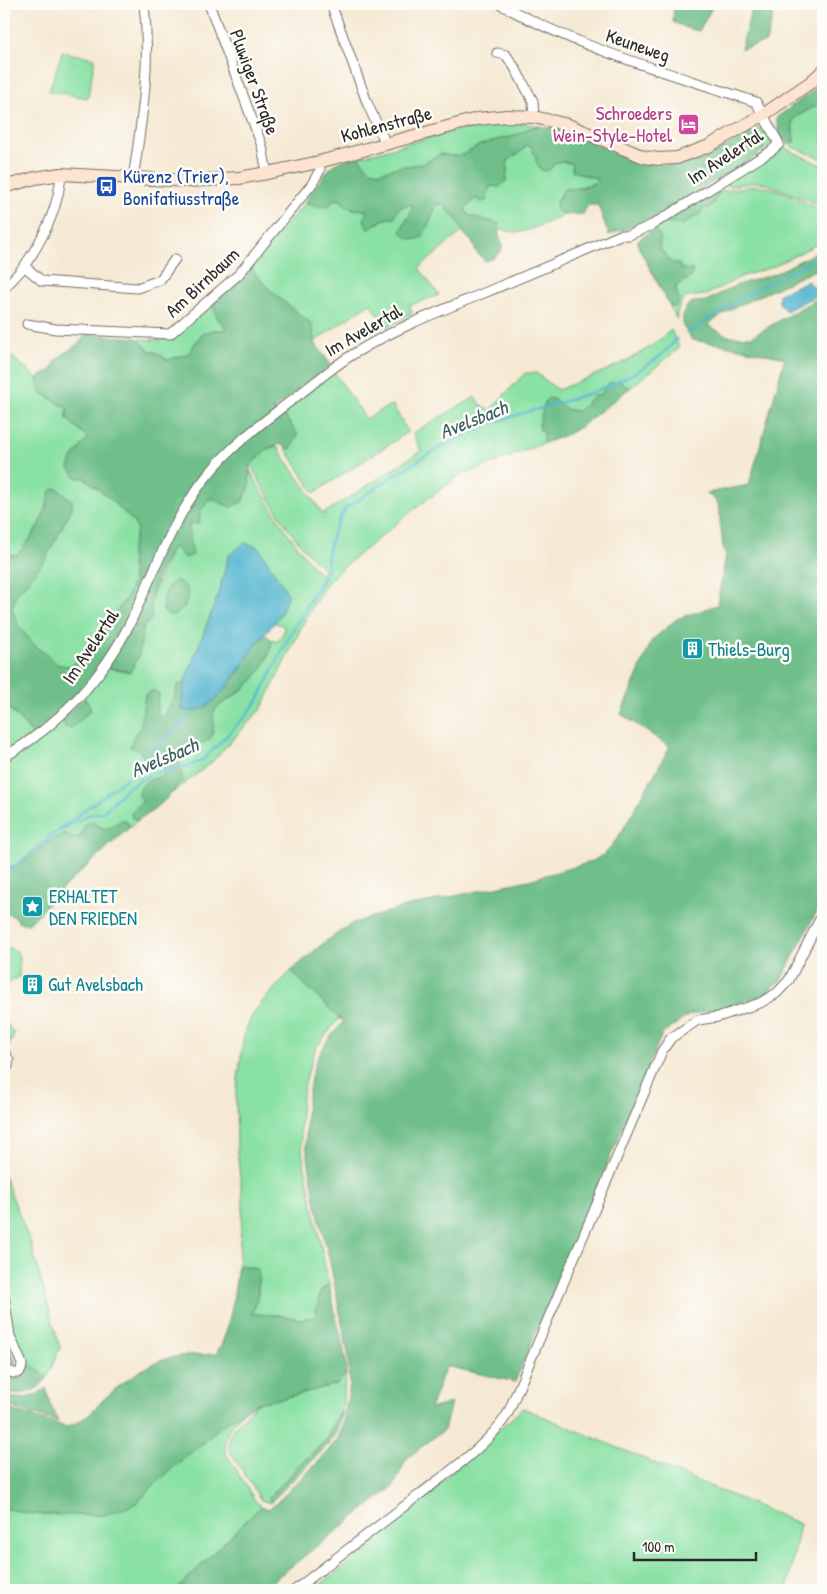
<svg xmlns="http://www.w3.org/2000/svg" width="827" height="1594" font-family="'Patrick Hand',sans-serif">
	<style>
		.green { fill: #8ae1a4; stroke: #5a8668; fill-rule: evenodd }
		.forest { fill: #6fbf8a; stroke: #4d755a }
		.water { fill: #52b6d0; stroke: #3e707e }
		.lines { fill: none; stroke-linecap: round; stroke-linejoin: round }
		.stream { stroke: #52b6d0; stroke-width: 2.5 }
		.minor-casing { stroke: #726e66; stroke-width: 11 }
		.secondary-casing { stroke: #726e66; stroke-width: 14 }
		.minor { stroke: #fff; stroke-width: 9 }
		.secondary { stroke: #fde4d0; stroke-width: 12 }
		.labels { text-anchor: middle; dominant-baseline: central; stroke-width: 5; stroke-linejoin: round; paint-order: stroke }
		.street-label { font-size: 19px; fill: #2b2b2b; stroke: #fdfcf7 }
		.hotel-label { font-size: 19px; fill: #b23c85; stroke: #fdfcf7; text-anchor: end }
		.transit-label { font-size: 19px; fill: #164399; stroke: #fdfcf7; text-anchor: start }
		.culture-label { font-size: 19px; fill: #0d838f; stroke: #fdfcf7; text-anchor: start }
		.water-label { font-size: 20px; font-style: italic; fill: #395c65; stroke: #fdfcf7 }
	</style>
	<rect width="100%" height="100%" fill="#fdfcf7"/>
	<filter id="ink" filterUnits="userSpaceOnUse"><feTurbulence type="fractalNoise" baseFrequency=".02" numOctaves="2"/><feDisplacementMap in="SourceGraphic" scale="10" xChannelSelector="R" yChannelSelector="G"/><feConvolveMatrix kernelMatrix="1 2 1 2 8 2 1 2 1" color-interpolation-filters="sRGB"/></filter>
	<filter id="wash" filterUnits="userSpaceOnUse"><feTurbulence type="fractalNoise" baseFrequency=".0096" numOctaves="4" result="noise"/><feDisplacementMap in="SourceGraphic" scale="20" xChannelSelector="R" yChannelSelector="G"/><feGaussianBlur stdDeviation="1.12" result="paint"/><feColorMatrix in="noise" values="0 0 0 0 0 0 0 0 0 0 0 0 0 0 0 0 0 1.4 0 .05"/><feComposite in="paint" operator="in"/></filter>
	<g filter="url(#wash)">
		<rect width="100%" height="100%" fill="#f5e9d3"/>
		<path class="green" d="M 62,52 L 95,58 L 88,98 L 49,91 Z
			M 823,98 L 823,159 L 792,147 L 788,143 L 794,142 C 794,133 791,127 794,118 L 817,105 Z
			M 518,122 L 539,126 L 530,128 L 512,137 L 503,138 L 480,145 L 463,155 L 452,156 L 441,154 L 422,164 L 380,172 L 370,170 L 358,157 C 411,144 463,124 518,122 Z
			M 759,128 L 769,132 L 773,139 L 770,145 L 764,150 C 760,143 759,136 755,130 Z
			M 526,145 L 533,147 L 536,155 L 548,171 L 555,163 L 562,161 L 572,164 L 579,174 L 596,178 L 597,182 L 574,189 L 565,188 L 557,211 L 565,215 C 546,220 523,240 503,229 L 499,231 L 499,224 L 468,215 L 465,208 L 475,199 L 487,200 L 490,185 L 500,187 L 506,180 L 508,160 L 522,151 Z
			M 783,147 L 823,166 L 823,206 L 767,184 L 756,182 L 731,186 L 727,185 L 727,182 L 775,155 Z
			M 752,186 C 777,185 801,201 823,211 L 823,241 L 772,267 L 743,276 L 706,295 L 687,297 L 681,303 L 677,313 L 677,320 L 670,306 L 676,306 L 676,286 L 691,277 L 693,270 L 681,269 L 679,264 C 659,262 660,243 655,228 L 662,223 L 682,225 L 695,217 L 717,197 L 720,191 Z
			M 334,199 L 341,200 L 354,210 L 361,209 L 367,211 L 378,224 L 382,220 L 394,217 L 399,208 L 409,204 L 413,206 L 411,214 L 403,224 L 428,226 L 437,204 L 442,204 L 458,220 L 463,231 L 419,268 L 439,295 L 410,305 L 412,313 L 387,327 L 370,303 L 314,342 L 312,324 C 290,306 264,290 250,265 L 306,202 L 314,206 Z
			M 219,297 L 217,317 L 227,330 L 213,330 L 198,339 L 188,354 L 167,360 L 161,355 L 149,350 L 137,339 L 161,340 L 169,338 Z
			M 671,330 L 679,347 L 677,350 L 630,388 L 619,381 L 600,395 L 593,396 L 584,406 L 578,411 L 564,409 L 554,399 L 545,402 L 539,425 L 544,431 L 542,444 L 458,477 L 413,510 L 340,570 L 327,583 L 309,612 L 262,708 L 212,762 L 171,794 L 173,789 L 183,779 C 178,766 178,754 187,742 C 192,742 195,743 199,743 C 216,743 214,724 213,713 C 219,704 222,704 230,699 C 252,684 269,666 272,640 L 277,642 L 283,634 L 284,626 L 274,622 L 281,614 L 288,594 L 258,547 L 229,555 L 217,598 L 184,684 L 178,685 L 174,699 L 162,717 L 158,717 L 157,703 L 145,695 L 140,729 L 134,735 L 139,750 L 164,764 L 164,776 L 146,781 L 143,800 L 131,813 L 132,818 L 138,820 L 130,827 L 129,824 L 114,825 L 107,829 L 100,827 L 81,833 L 80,837 L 47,842 L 35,853 L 23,862 L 4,869 L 4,761 L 62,718 L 79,721 L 90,711 L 90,706 L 84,698 L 106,667 L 120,671 L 143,628 L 152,618 L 150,600 L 170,552 L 174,546 L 190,541 L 189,523 L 211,498 L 230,507 L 250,477 L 250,470 C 269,507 290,539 317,571 L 321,575 L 325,570 C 292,541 271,503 251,465 L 267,449 L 277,446 L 323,514 L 421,451 L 413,433 L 475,397 L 484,408 L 490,410 L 525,373 L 536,373 L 558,390 C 599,373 639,360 671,330 ZM 168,586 L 188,594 L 184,608 L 163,611 L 163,600 Z
			M 5,351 L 37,378 L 40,392 L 67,408 L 67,419 L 89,438 L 73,457 L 69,468 L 77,478 L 84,478 L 108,497 L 133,521 L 137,529 L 131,552 L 133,580 L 128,597 L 106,626 L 100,638 L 71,666 L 58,665 L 45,653 L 37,648 L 18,626 L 12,608 L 16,595 L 45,560 L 72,508 L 51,491 C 46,516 34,536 17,555 L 9,555 L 4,548 L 4,352 Z
			M 334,372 L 366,419 L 392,404 L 408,432 L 314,493 L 284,446 L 291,449 L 291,424 L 281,414 Z
			M 4,706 L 7,706 L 33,735 L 11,749 L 4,741 Z
			M 9,948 L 17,951 C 20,960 19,968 19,977 L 4,986 L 4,950 Z
			M 291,971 L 340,1017 L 316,1048 L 308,1072 L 302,1096 L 300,1128 L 303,1157 L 329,1285 L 321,1290 L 315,1317 L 300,1319 L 277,1315 L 252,1314 L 258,1298 L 258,1269 L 238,1265 L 243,1204 L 237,1151 L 236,1094 L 244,1034 L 252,1016 L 262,1002 Z
			M 4,1019 L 14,1034 L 12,1040 L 8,1047 L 4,1046 Z
			M 4,1176 L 31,1244 L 60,1348 L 47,1378 L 41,1371 L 26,1364 L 13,1335 L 8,1297 L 4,1283 Z
			M 346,1374 L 342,1410 L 330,1430 L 328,1438 L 269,1496 L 270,1503 L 261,1500 L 231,1453 L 229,1447 L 230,1433 L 257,1403 L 284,1398 L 336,1384 Z
			M 523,1408 L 800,1524 L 787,1590 L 313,1590 L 360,1555 Z
			M 243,1412 C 231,1426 221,1434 227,1455 L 256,1502 L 262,1506 L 215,1551 L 176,1590 L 4,1590 L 4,1508 L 32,1514 L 103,1515 L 139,1501 L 152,1487 L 186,1456 L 204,1443 L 221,1426 Z"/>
		<path class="forest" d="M 674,4 L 714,4 L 699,31 L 687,28 L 673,22 Z
			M 753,4 L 776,4 L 766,42 L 741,49 Z
			M 823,83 L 823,98 L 817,105 L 794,118 C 791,127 794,133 794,142 L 788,143 L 780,136 L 776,118 Z
			M 539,126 L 557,129 L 596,144 L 628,160 L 654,165 L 671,165 L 701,160 L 755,130 C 759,136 760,143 764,150 L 753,158 L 650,219 C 637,225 623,229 609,235 L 598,205 L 588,205 L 583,214 L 565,215 L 557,211 L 556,203 L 565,188 C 576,190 586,187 597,182 L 596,178 L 572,171 L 572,164 L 562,161 L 555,163 L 548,171 L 541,170 L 535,159 L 536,155 L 533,153 L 533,147 L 526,145 L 522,151 L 508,160 L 506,181 L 500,187 L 490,186 L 487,200 L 482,202 L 475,199 L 465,208 L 468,215 L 499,224 L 499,236 L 503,245 C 500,254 495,259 485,261 L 476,252 L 472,242 L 464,234 L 457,220 L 442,204 L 437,204 L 423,237 C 413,241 409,240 401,232 C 404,222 411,216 413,206 L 409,204 L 399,208 L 394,217 L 382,220 L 368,229 L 364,220 L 367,211 L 346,207 L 341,200 L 334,199 L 329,207 L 314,206 L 306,202 C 309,194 314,189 319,182 C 332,164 336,161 358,157 L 370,170 L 380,172 L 402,166 L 422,164 L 441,154 L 452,156 L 463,155 L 480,145 L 503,138 L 512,137 L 530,128 Z
			M 720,191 L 713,204 L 709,208 L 703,208 L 700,214 L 682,225 L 662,223 L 711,192 Z
			M 655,228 L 661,238 L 659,243 L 660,250 L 666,254 C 669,261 671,263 679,264 L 681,269 L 693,270 L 691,277 L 676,286 L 676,292 L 680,300 L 676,306 L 670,306 L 638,246 L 638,240 Z
			M 823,249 L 823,292 L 815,270 L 729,310 L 707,325 L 728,336 L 751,337 L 823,295 L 823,899 L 781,980 L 764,995 L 730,1006 L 689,1015 L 662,1034 L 515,1382 L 446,1366 L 430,1409 L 451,1403 L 444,1430 L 407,1458 L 393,1487 L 261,1590 L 176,1590 L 254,1513 L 262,1506 L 268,1509 L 274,1505 L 322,1458 L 337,1440 L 342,1427 L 350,1385 L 348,1354 L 330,1262 L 315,1201 L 306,1145 L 306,1110 L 311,1078 L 316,1061 L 327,1041 L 343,1022 L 291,971 L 326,941 L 353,923 L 404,907 L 529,880 L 591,862 L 606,853 L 621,833 L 670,747 L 621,714 L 652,640 L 677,619 L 717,605 L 726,555 L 723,547 L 718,503 L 707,493 L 749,485 L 785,358 L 725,345 L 692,340 L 683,326 L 683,315 L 686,307 L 693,302 L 706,301 L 737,285 L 774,274 Z
			M 250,265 C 264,290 290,306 312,324 L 314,342 L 331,365 L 273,410 L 285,416 L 298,435 L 291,449 L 279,444 L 267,449 L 250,466 L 249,489 L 242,502 L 230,507 L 211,498 L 201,510 L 199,524 L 189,523 L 190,541 L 193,555 L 184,558 L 174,546 C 161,565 147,594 152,618 L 143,628 L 139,655 L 130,672 L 106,667 L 33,735 L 8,706 L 4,706 L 4,548 L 9,555 L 17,555 C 34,536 46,516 50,491 L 57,488 L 72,500 L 72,508 L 45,560 L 16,595 L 12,608 L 18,626 L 37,648 L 45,653 L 58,665 L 71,666 L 100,638 L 106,626 L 127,597 L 133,580 L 131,552 L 137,529 L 133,521 L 108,497 L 85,478 L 77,478 L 69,468 L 73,457 L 88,438 L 67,419 L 67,408 L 40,392 L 37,378 L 52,370 C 56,355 67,353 78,344 C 81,341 84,337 86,334 L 137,338 L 149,350 L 161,355 L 167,360 L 188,354 L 203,333 L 213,330 L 227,330 L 217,317 L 213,306 L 219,297 Z
			M 619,381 L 630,388 L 580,427 L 568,434 L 542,444 L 544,432 L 540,430 L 539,425 L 545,401 L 549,398 C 560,400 562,412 578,411 L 584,406 L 593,396 L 600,395 L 609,383 Z
			M 175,580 C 178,582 183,583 185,586 C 195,599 176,626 163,611 C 163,599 165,588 175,580 Z
			M 265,634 L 272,640 C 269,665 252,685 230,698 C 222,704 219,704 213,713 C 214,724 216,743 200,743 C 195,743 192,742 187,742 C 178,754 178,766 183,779 C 178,784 175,790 170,795 C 162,804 148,813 138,820 L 132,818 L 131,813 L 143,800 L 139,797 C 140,780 150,780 164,776 L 164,764 L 157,764 L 145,760 L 139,750 L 130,747 L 134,735 L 140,729 L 145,695 L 154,690 L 160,695 L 157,703 L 158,717 L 162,716 L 174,699 L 178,685 L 184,684 L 182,710 L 236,677 L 254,647 Z
			M 84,698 L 90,706 L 90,711 L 71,728 L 65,727 L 62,718 Z
			M 122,820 L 126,821 L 130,827 L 65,886 L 29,924 L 18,922 L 17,918 L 4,912 L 4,869 L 23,862 L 35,853 L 47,842 L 65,833 L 73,838 L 80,837 L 85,825 L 92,821 L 100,827 L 107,829 Z
			M 238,1265 L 258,1269 L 258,1298 L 252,1314 L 277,1315 L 300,1319 L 315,1317 L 321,1290 L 329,1285 L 346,1361 L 346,1374 L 337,1384 L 284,1398 L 257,1403 L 221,1426 L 204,1443 L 186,1456 L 152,1487 L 137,1503 L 121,1510 L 103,1515 L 70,1515 L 32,1514 L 4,1508 L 4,1408 L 66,1427 C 86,1422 96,1405 111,1393 C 128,1378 151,1361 174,1357 C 188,1354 202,1355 216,1354 C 231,1332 234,1291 238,1265 Z
			M 4,1320 L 7,1342 L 16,1363 L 14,1367 L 11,1367 L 4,1359 Z
			M 26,1364 C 36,1366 41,1371 47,1378 C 36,1394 22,1395 4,1392 L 4,1371 C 14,1383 26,1381 26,1364 Z
			M 46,1388 L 50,1404 L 58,1422 L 4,1405 L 4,1396 C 20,1400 32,1399 46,1388 Z
			M 342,1410 L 337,1429 L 330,1443 L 270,1503 L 269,1496 L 293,1474 L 295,1469 L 328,1438 L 330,1430 Z"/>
		<path class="water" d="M 807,281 L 816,289 L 815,296 L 786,311 L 779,303 L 779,294 Z
			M 245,543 L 258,547 L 288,594 C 286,600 284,606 281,612 C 275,626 261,636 253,649 C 238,671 213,719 182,710 L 184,684 L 217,598 L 229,555 Z"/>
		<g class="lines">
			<path class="stream" d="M 687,333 L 751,292 L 823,255
				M 327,572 C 326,548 333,528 346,508 C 393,477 439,443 493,423 C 550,403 604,396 655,360 C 663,355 670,346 677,339
				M 60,829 L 128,777 L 191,713
				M 52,835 L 88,815 L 103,812 L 128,787 L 152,774 L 191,765 L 204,759 L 245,717 L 258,700 L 288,639 L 324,576
				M 4,874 L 13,868 L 53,834"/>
		</g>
	</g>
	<g filter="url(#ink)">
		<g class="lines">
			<defs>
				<path id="minor" d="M 209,4 L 262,146 L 267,173
					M 331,4 L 368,105 L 386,144
					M 497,53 L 506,55 L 515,68 L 533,101 L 534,117
					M 133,179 C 142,119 151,64 144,4
					M 24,266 L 42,281 L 137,288 L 160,280 L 175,259
					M 4,289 C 10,281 19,274 25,265 C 43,239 59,206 61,174
					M 27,324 L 56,329 L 170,334 L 239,274 L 312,184 L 320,170 L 319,162
					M 4,757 C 58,726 104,677 131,621 C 155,571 172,519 207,476 C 229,448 259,425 288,403 C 310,387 332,367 355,353 C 394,329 435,313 477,296 C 525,276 573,256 620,235 L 629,235 L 652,225 L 771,151 L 779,144 L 756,102 C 670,73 580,49 500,4
					M 4,1052 L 9,1060 L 8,1066 L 4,1069
					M 4,1296 L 10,1336 L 22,1364 C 22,1378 10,1374 4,1366
					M 295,1590 C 336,1558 377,1527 419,1495 C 447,1473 490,1444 508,1413 L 662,1051 L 671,1038 L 698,1020 L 718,1017 L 760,1003 L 777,993 L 789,980 L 823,913"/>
				<path id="secondary" d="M 4,187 L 35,178 L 61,174 L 189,181 L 239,178 L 267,173 L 319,162 L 477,119 L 507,116 L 534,117 L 568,125 L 644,157 L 659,159 L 677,158 L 709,146 L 763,115 L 811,82 L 823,71"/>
			</defs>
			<use href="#minor" class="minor-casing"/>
			<use href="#secondary" class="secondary-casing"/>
			<use href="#minor" class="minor"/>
			<use href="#secondary" class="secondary"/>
		</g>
	</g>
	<defs>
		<symbol id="hotel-square" viewBox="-11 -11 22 22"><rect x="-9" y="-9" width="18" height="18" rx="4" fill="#d1479c" stroke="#fdfcf7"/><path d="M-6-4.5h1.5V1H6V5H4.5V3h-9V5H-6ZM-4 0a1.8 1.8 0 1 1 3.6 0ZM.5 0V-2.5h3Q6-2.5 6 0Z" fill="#fff"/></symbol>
		<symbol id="bus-square" viewBox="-11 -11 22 22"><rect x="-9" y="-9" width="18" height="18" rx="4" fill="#1a4fb4" stroke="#fdfcf7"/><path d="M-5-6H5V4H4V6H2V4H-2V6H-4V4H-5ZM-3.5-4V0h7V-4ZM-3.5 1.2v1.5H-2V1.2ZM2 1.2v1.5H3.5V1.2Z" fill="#fff"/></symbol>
		<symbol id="building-square" viewBox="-11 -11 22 22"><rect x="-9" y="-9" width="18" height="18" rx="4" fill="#0f9aa8" stroke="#fdfcf7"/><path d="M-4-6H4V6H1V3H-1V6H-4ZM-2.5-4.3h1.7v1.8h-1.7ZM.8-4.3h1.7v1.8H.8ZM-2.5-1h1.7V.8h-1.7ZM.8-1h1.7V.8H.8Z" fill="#fff"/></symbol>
		<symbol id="sight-square" viewBox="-11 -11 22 22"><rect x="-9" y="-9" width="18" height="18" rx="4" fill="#0f9aa8" stroke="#fdfcf7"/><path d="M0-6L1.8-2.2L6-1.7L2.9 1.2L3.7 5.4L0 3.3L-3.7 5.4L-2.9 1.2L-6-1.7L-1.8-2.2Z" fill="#fff"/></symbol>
	</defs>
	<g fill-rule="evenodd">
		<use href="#hotel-square" x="676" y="112" width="25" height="25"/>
		<use href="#bus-square" x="94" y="174" width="25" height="25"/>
		<use href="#building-square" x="680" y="636" width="25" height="25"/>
		<use href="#sight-square" x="20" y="894" width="25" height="25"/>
		<use href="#building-square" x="20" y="972" width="25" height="25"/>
	</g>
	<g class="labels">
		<g class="street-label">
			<text transform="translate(638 45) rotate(19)">Keuneweg</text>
			<text transform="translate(255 82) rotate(70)">Pluwiger Straße</text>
			<text transform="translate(386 124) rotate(-15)">Kohlenstraße</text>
			<text transform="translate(725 156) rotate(-33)">Im Avelertal</text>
			<text transform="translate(202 282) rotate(-43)">Am Birnbaum</text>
			<text transform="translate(363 330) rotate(-30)">Im Avelertal</text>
			<text transform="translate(90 646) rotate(-56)">Im Avelertal</text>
		</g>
		<g class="hotel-label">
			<text x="672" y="113">Schroeders<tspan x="672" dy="22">Wein-Style-Hotel</tspan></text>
		</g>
		<g class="transit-label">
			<text x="123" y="176">Kürenz (Trier),<tspan x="123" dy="22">Bonifatiusstraße</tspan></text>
		</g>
		<g class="culture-label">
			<text x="708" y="649">Thiels-Burg</text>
			<text x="49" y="896">ERHALTET<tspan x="49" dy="22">DEN FRIEDEN</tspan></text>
			<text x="48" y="984">Gut Avelsbach</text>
		</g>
		<g class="water-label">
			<text transform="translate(473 419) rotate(-22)">Avelsbach</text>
			<text transform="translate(164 757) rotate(-23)">Avelsbach</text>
		</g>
	</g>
	<rect width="827" height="1594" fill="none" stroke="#fdfcf7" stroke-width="20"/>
	<path d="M634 1552v8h122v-8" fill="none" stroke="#2b2b2b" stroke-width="2.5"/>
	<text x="642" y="1552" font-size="15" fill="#2b2b2b" stroke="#fdfcf7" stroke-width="4" paint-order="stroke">100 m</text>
</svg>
